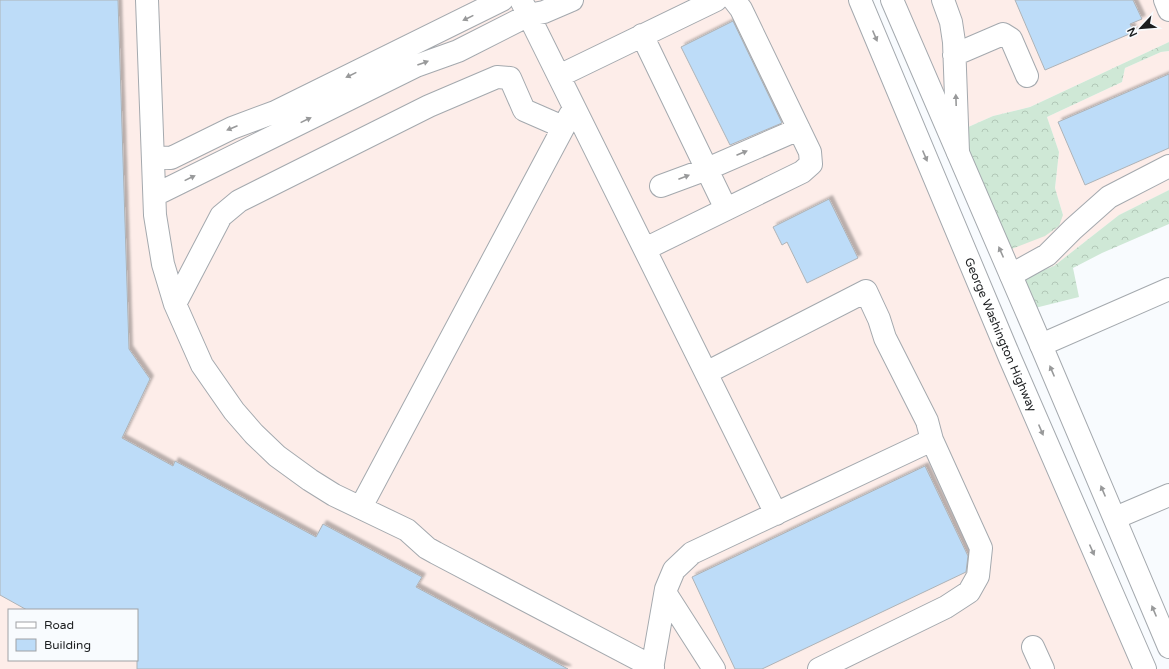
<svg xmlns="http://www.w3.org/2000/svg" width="1169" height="669" font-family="'Varela Round',sans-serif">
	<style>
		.commercial { fill: #fdede9; fill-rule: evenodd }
		.forest { fill: url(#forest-crowns) }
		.building { fill: #bddcf8; stroke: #aeb3b7; filter: url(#shadow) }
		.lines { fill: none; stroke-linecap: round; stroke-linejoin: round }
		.minor-casing { stroke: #a4a9ae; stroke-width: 24 }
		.major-casing { stroke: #a4a9ae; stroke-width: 24 }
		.minor { stroke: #fff; stroke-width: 22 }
		.major { stroke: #fff; stroke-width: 22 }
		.oneway { fill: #98999a }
		.labels { text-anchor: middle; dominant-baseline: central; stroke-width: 3; stroke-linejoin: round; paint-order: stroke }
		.street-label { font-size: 12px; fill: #1b1d1f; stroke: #f8fbfe }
	</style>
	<defs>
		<pattern id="forest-crowns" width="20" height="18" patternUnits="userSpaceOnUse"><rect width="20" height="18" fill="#cfe8d6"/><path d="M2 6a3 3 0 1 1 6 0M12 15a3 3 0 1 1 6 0" fill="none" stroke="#b1c7b7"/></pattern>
		<filter id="shadow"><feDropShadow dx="3.5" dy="-3.5" stdDeviation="1" flood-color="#0004"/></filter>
	</defs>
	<rect width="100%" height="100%" fill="#f8fbfe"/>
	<path class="commercial" d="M 0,0 L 863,0 L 1152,669 L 0,669 ZM 9,610 L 137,610 L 137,660 L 9,660 Z
		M 898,0 L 1169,0 L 1169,42 L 1030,107 L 993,116 L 957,132 Z
		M 1169,51 L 1169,190 L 1119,215 L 1054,266 L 1018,280 L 1006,251 L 1063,215 L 1055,188 L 1059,152 L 1047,117 L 1122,82 L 1125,68 L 1161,52 Z"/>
	<path class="forest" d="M 1169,42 L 1169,51 L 1161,52 L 1125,68 L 1122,82 L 1047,117 L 1059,152 L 1055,188 L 1063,215 L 1059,226 L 1045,236 L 1006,251 L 957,132 L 993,116 L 1030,107 Z
		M 1169,190 L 1169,224 L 1102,253 L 1073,268 L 1079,297 L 1031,309 L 1018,280 L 1054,266 L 1119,215 Z"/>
	<path class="building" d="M 0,0 L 118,0 L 129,349 L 150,379 L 122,438 L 173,466 L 175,461 L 316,537 L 323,524 L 422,577 L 416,587 L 568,669 L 137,669 L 137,610 L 27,610 L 0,595 Z
		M 1015,0 L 1133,0 L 1142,19 L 1130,24 L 1134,32 L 1045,70 Z
		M 733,21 L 782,123 L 730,145 L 681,47 Z
		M 1169,74 L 1169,148 L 1085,185 L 1058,122 Z
		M 829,199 L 858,258 L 807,283 L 787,242 L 782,245 L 773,227 Z
		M 925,466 L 968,556 L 966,572 L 762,669 L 735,669 L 692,577 Z"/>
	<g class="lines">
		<defs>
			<path id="minor" d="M 147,0 L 155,215 L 163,264 L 175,304 L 202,365 L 234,411 L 254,434 L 277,456 L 310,480 L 334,495 L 407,530 L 427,548 L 436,553 L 653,667
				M 521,0 L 776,514
				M 943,0 L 951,22 L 954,42 L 958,152
				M 1165,0 L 1169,10
				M 642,35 L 726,209
				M 954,55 L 1003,34 L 1011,39 L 1027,76
				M 559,76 L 716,0
				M 153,157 L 171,158 L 232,128 L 275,112 L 502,0
				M 661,186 L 707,169 L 799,129
				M 155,195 L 416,66 L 458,51 L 529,15 L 544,12 L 572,0
				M 645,249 L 802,172 L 811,164 L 810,152 L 741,9 L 734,0
				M 1011,275 L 1047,255 L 1073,229 L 1109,197 L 1169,166
				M 175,304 L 221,216 L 239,201 L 429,106 L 497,77 L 510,78 L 524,110 L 563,127
				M 1041,345 L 1169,289
				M 361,507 L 570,115
				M 1115,518 L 1169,495
				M 666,594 L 714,669
				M 1033,647 L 1043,669
				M 652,669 L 666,589 L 674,570 L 692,553 L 932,440 L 927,421 L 885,338 L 879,319 L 866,291 L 706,373
				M 819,669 L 946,607 L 969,592 L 978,576 L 981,548 L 932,440"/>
			<g id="major">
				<path id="s1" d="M 860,0 L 1010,358 L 1145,669"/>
				<path d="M 892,0 L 1041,345 L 1169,647"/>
			</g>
		</defs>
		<use href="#minor" class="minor-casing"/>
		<use href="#major" class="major-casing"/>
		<use href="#minor" class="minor"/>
		<use href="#major" class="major"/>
	</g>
	<defs><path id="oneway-solid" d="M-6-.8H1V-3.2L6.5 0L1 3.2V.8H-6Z"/></defs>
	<g class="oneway">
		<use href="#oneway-solid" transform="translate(468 18) rotate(154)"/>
		<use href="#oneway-solid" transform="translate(875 36) rotate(67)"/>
		<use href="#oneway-solid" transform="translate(423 63) rotate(-20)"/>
		<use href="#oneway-solid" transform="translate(351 75) rotate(154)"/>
		<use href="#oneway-solid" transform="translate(956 100) rotate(-92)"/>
		<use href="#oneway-solid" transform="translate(306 120) rotate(-26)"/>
		<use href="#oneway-solid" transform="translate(232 128) rotate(157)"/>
		<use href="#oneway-solid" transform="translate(742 153) rotate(-23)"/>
		<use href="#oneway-solid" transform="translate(925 156) rotate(67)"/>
		<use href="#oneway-solid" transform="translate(684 177) rotate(-21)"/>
		<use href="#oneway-solid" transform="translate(190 178) rotate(-26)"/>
		<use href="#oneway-solid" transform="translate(1001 252) rotate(-114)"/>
		<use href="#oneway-solid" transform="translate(1052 371) rotate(-113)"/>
		<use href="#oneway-solid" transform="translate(1041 430) rotate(67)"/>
		<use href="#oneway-solid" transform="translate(1103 491) rotate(-113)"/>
		<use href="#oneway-solid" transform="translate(1092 550) rotate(66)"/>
		<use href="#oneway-solid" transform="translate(1154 611) rotate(-113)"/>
	</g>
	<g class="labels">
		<g class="street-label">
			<text stroke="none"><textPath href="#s1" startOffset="363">George Washington Highway</textPath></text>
		</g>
	</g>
	<rect x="8" y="609" width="130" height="52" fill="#f8fbfe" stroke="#a0a2a5"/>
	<rect x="16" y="622" width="20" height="6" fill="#ffffff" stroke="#a0a2a5"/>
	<text x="44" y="629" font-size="12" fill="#1b1d1f">Road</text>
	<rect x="16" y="639" width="20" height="12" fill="#bddcf8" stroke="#a0a2a5"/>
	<text x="44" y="649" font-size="12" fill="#1b1d1f">Building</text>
	<g transform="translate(1141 28) rotate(244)" stroke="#f8fbfe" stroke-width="3" paint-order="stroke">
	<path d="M0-3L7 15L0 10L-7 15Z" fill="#1b1d1f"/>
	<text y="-6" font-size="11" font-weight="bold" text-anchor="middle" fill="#1b1d1f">N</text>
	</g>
</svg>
